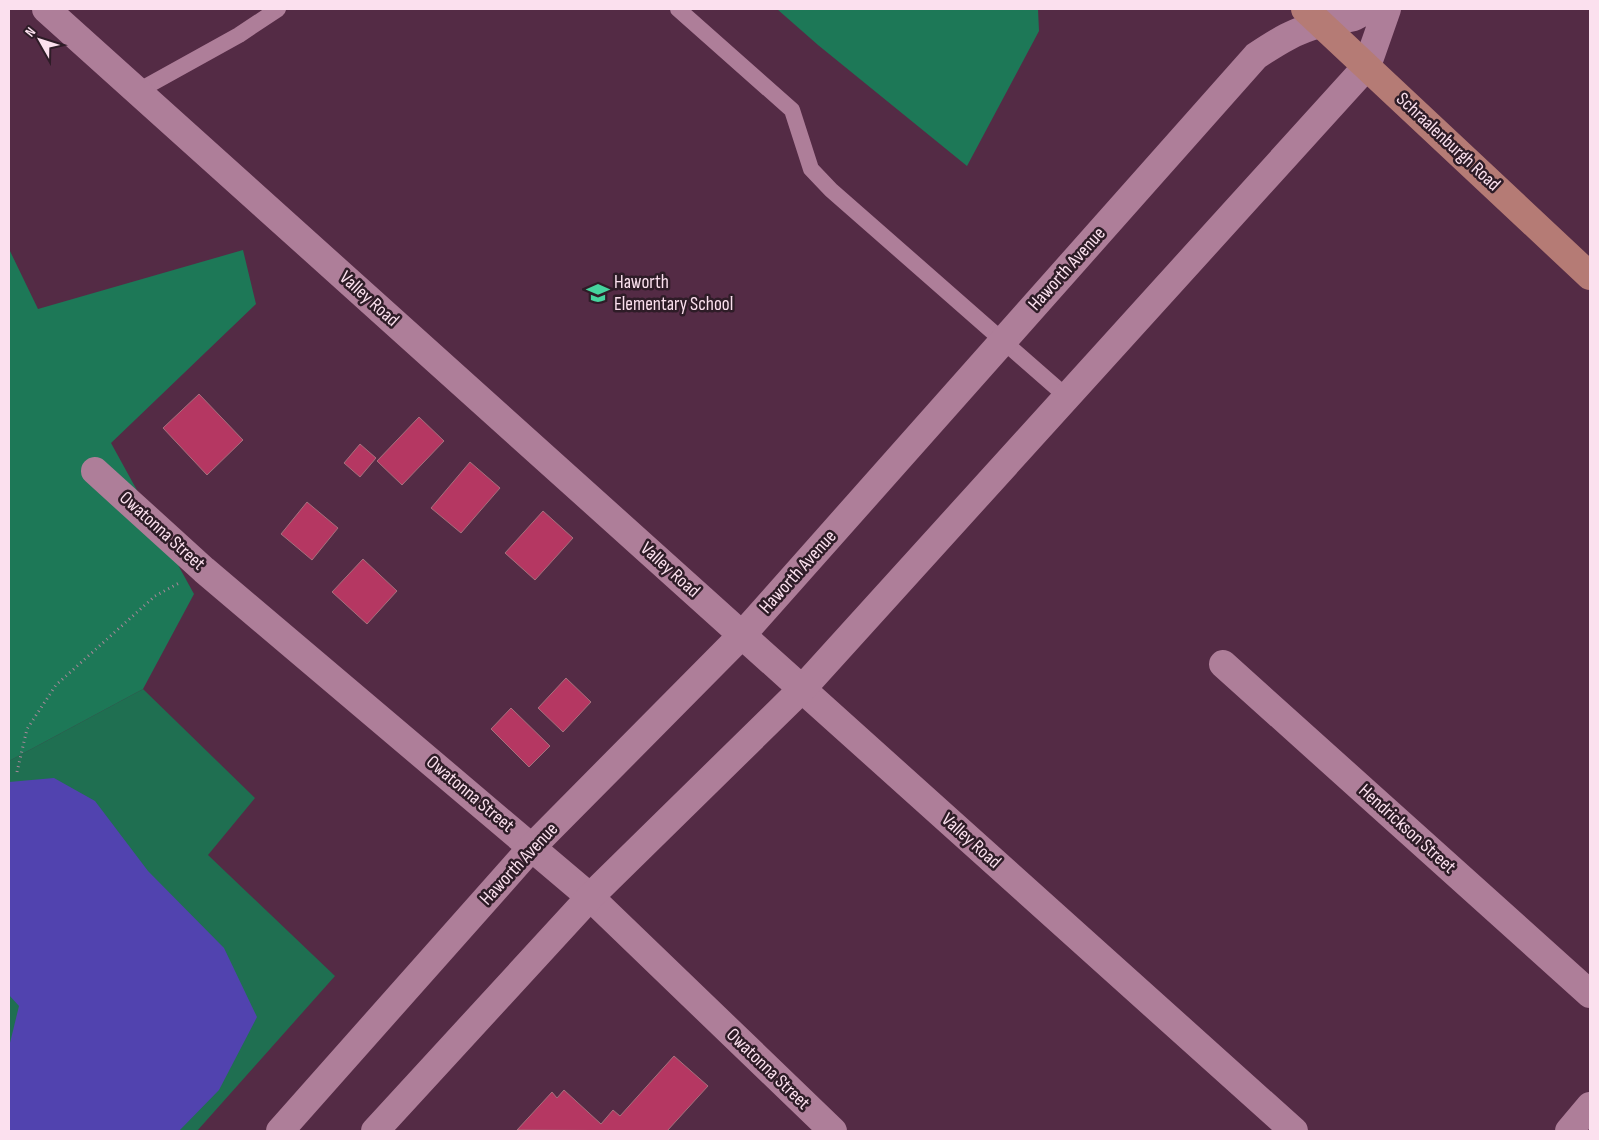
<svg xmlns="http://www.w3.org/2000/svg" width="1599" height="1140" font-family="'Sofia Sans Condensed',sans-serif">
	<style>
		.green { fill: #1f6f51 }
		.forest { fill: #1d7857 }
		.water { fill: #5143af }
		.building { fill: #b53762; stroke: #a6707d }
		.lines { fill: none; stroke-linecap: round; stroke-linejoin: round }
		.path { stroke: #a9889b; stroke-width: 3; stroke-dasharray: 1 4; stroke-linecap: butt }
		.service { stroke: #ae7e99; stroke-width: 16 }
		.minor { stroke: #ae7e99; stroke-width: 28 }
		.tertiary { stroke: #ae7e99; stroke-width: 28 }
		.primary { stroke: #b57b75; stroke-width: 28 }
		.labels { text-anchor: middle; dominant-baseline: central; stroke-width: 5; stroke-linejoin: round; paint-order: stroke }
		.street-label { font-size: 19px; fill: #fbe0ee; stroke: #2e1c27 }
		.poi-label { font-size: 19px; fill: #fbe0ee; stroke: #2e1c27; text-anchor: start }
	</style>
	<rect width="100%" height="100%" fill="#542b45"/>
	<path class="green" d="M 143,689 L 255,798 L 208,855 L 335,976 L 197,1131 L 9,1131 L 9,761 Z"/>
	<path class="forest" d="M 777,9 L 1038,9 L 1039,31 L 967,166 L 818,45 Z
		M 9,249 L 38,309 L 243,250 L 256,304 L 111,443 L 194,594 L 143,689 L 9,761 Z"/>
	<path class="water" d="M 54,778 L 95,801 L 148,871 L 224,948 L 257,1017 L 219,1090 L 179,1131 L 9,1131 L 9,1047 L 19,1006 L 9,995 L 9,782 Z"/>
	<path class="building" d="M 199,394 L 243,440 L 207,475 L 163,428 Z
		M 419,417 L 444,441 L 402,485 L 377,461 Z
		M 360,444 L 376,458 L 360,477 L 344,463 Z
		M 470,462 L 500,488 L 461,533 L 431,508 Z
		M 307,502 L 338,528 L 312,560 L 281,534 Z
		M 543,511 L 573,538 L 535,580 L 505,553 Z
		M 363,559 L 397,591 L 367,624 L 332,592 Z
		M 566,678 L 591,702 L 563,732 L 538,708 Z
		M 511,708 L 550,746 L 529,767 L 491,729 Z
		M 674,1056 L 708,1086 L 667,1131 L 517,1130 L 552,1092 L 557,1098 L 564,1090 L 601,1124 L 613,1110 L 620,1116 Z"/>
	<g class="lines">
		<path class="path" d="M 17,772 L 27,729 L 56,685 L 155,596 L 179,583"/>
		<path class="service" d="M 678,9 L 792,110 L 811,169 L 831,190 L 1067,397
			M 138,91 L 239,35 L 278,9"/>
		<path class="minor" d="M 1321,24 L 1354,17 L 1369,9
			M 1367,66 L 1387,9
			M 95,471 L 204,570 L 590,897 L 833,1131
			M 1223,664 L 1590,994
			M 802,689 L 1294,1131
			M 1569,1131 L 1590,1106"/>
		<path class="tertiary" d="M 46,9 L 802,689
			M 280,1131 L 532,847 L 742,635 L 1256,56 C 1277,42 1296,30 1321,24
			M 375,1131 L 590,897 L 802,689 L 1367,66"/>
		<path class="primary" d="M 1305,9 L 1590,276"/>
	</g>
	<defs>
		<symbol id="school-bare" viewBox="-9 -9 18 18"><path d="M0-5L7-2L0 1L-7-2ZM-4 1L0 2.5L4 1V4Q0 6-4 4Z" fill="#46d49e" stroke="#2e1c27" stroke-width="2.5" paint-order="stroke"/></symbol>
	</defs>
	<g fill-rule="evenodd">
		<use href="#school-bare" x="582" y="277" width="32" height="32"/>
	</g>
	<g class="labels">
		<g class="street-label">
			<text transform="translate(1448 142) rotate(43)">Schraalenburgh Road</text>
			<text transform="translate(1067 269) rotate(-48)">Haworth Avenue</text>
			<text transform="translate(369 299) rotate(42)">Valley Road</text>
			<text transform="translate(162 531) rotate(42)">Owatonna Street</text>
			<text transform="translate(670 570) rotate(42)">Valley Road</text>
			<text transform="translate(798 572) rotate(-48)">Haworth Avenue</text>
			<text transform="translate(470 794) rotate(40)">Owatonna Street</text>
			<text transform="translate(1407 829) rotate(42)">Hendrickson Street</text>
			<text transform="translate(971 841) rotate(42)">Valley Road</text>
			<text transform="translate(519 864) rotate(-47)">Haworth Avenue</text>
			<text transform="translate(768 1069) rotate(44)">Owatonna Street</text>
		</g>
		<g class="poi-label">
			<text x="614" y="282">Haworth<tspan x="614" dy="22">Elementary School</tspan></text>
		</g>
	</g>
	<rect width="1599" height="1140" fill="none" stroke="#fbe0ee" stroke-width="20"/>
	<g transform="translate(40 40) rotate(309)" stroke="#2e1c27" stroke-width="4" paint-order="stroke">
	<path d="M0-4L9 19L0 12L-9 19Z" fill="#fbe0ee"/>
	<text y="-8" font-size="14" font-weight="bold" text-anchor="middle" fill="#fbe0ee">N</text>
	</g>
</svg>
